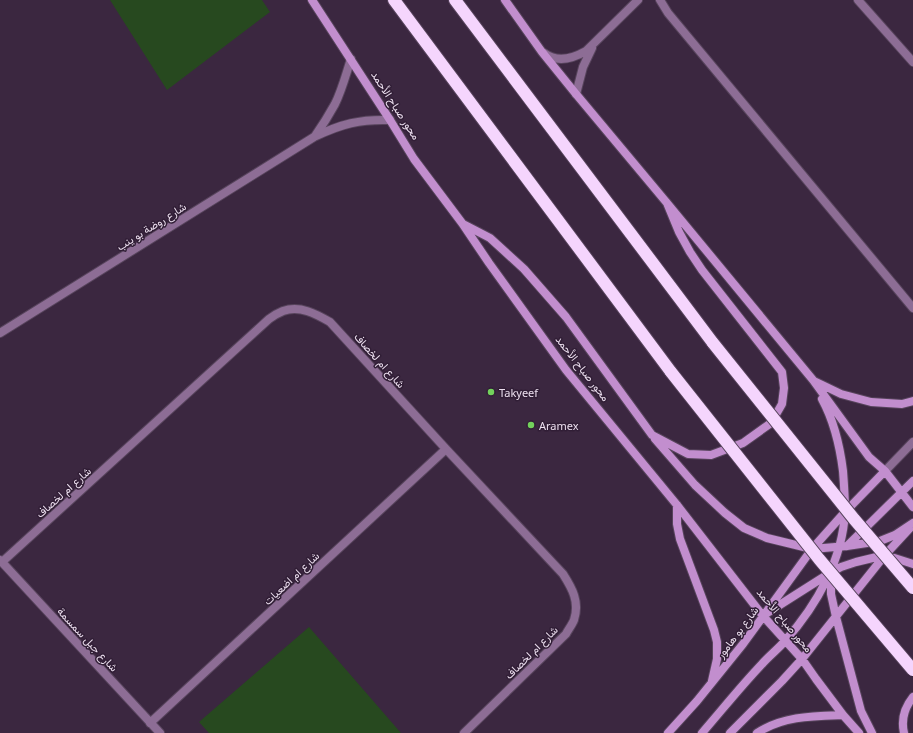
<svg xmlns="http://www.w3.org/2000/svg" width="913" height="733" font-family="'Noto Sans',Vazirmatn,sans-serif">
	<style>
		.green { fill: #27491f }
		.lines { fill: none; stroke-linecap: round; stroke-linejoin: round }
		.street-casing { stroke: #57445c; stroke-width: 10 }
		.secondary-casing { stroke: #57445c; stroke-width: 10 }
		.highway-casing { stroke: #57445c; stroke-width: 14 }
		.street { stroke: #8d6d95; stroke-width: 8 }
		.secondary { stroke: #c28ece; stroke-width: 8 }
		.highway { stroke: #f5d5fd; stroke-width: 12 }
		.highway-bridge-casing { stroke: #57445c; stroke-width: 14; stroke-linecap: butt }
		.highway-bridge { stroke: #f5d5fd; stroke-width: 12 }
		.poi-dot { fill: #73d25c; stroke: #311e36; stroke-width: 1.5 }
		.labels { text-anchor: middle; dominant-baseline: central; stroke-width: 3; stroke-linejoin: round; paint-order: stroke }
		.street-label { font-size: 11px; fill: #ecdfef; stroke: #311e36 }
		.poi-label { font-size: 11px; fill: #ecdfef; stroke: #311e36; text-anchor: start }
	</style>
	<rect width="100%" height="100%" fill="#3b2740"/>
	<path class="green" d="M 110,0 L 262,0 L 270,12 L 167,90 Z
		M 309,627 L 401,733 L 209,733 L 199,722 Z"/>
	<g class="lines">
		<defs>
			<path id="street" d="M 660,0 L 668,13 L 913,308
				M 858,0 L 913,62
				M 544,53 C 557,63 572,59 586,51 L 638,0
				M 576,94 L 583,67 L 592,48
				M 315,136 C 322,126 329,115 335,104 C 342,90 346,74 351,59
				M 0,333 L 314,137 C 341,124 360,119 390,120
				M 885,471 L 913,442
				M 0,560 L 160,733
				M 2,562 L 269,319 C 273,316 278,313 283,311 C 300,305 316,314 330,322 L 446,449 L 563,574 C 572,588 580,602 574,620 C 572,625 568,630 566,634 L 464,733
				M 150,723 L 446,449"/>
			<path id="secondary" d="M 312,0 L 390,120 L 414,159 L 462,223 L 489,263 L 566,370 L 677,505 L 763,616 L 802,659 L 816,679 L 843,715 L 859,733
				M 505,0 L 542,52 L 576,94 L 667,203 L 813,380 L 869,457 L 885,471 L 913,507
				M 463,224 L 490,238 L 524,269 L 566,317 L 652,435 L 688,454 L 711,455 L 743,443 L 771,423 L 782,404 L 784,388 L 782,372 L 702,270 L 690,252 L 679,232 L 667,203
				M 814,381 L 841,394 L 871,402 L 902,404 L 913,401
				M 655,439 L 695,485 L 725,513 L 744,528 L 767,538 L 812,549 L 847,546 L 880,541 L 895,535 L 913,523
				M 677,505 L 677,524 L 680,539 L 714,630 L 717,642 L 717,659 L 712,681
				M 847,546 L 913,481
				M 834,573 L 831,585 L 831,594 L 836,617 L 861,711 L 872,733
				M 767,613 L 830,573 L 841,567 L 856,562 L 885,555 L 910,563 L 913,564
				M 668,733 L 697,701 L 743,644 L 812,549 L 845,512 L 885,471
				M 702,733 C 722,710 741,686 762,664 C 769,656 778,649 785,641 C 817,605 843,559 845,511 C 845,498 844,484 843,471 C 840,447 834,421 822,399
				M 730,733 L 782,681 L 802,659 L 885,555 L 910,528
				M 757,733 C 783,716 813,716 843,715
				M 904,733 C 901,720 905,707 913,697"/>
			<path id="highway" d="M 394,0 L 671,372
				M 455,0 L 713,343"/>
		</defs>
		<use href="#street" class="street-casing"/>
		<use href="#secondary" class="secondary-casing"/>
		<use href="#highway" class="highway-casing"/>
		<use href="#street" class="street"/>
		<use href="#secondary" class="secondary"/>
		<use href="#highway" class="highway"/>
		<defs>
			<path id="highway-bridge" d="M 713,343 L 854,519 L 913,588
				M 671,372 L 819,559 L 913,670"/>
		</defs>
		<use href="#highway-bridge" class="highway-bridge-casing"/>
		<use href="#highway-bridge" class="highway-bridge"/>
	</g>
	<g class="poi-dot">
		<circle cx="491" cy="392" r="4"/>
		<circle cx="531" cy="425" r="4"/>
	</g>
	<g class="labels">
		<g class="street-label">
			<text transform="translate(396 105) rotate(57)">محور صباح الأحمد</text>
			<text transform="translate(151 226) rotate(-32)">شارع روضة بو ينب</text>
			<text transform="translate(380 360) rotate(48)">شارع ام لخصاف</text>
			<text transform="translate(583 368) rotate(52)">محور صباح الأحمد</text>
			<text transform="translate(63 492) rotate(-42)">شارع ام لخصاف</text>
			<text transform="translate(291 578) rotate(-43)">شارع ام اضعيات</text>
			<text transform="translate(785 620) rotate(50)">محور صباح الأحمد</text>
			<text transform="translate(737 632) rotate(-53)">شارع بو هامور</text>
			<text transform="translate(88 639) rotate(47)">شارع جبل سمسمة</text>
			<text transform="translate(531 652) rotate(-45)">شارع ام لخصاف</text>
		</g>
		<g class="poi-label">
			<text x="499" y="392">Takyeef</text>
			<text x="539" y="425">Aramex</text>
		</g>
	</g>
</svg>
